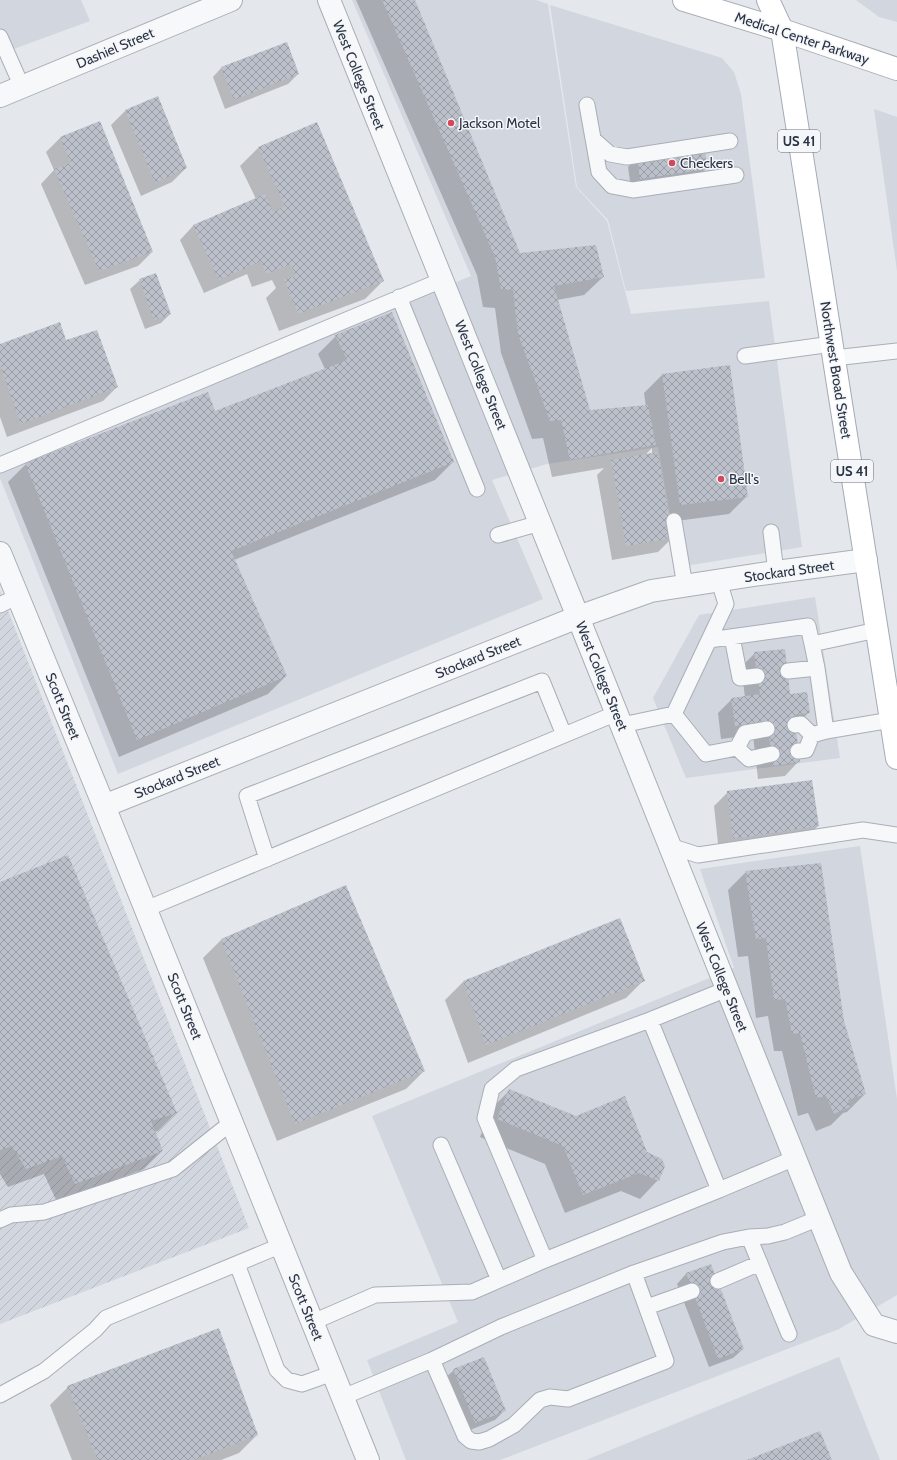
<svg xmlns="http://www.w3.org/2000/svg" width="897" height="1460" font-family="Cabin,sans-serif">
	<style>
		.built { fill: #d2d6de }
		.industrial { fill: url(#industrial-furrows) }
		.shadow { fill: #0003; fill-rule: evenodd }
		.building { fill: url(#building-cross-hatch) }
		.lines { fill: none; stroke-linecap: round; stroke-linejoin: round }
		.service-casing { stroke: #a9aeb7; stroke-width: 17 }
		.minor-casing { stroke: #a9aeb7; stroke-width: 24 }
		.secondary-casing { stroke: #a9aeb7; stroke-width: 24 }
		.primary-casing { stroke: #a3abb8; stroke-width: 24 }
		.service { stroke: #f7f8fa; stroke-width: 15 }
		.minor { stroke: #f7f8fa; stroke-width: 22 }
		.secondary { stroke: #fff; stroke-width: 22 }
		.primary { stroke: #fff; stroke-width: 22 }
		.poi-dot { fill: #d1495b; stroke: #f4f6f9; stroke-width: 1.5 }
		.labels { text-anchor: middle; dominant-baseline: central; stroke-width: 3; stroke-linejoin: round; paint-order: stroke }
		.shield { fill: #f4f6f9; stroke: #676e7b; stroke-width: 1 }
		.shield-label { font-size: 13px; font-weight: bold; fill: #2b3445 }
		.street-label { font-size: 14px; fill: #2b3445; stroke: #f4f6f9 }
		.poi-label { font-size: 14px; fill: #2b3445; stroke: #f4f6f9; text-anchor: start }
	</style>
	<defs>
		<pattern id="industrial-furrows" width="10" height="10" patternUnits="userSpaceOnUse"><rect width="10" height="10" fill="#d2d6de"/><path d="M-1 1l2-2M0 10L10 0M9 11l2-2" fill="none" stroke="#b4b8c0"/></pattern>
		<pattern id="building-cross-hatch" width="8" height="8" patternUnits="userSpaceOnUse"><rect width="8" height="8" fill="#bbc0ca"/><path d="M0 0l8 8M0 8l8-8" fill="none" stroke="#989da6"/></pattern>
	</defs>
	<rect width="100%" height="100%" fill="#e4e7ec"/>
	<path class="built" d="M 0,0 L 81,0 L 90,21 L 0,54 Z
		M 352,0 L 536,0 L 548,4 L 576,187 L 607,221 L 631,314 L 769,301 L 802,547 L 679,567 L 658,447 L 547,464 L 492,480 L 543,599 L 118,774 L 0,478 L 0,469 L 471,276 Z
		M 856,0 L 897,0 L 897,22 L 879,17 Z
		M 550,5 L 722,58 L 734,72 L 741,94 L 765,278 L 626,291 L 608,220 L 577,187 Z
		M 874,109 L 897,117 L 897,271 Z
		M 815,597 L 840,758 L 686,778 L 653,698 L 699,615 Z
		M 860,846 L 897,1099 L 897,1295 L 839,1329 L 500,1460 L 406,1460 L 367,1360 L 458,1322 L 372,1116 L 734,968 L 700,869 Z
		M 839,1357 L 880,1460 L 586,1460 Z"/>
	<path class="industrial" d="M 0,590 L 249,1228 L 0,1324 Z"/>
	<path class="shadow" d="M 356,0 L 414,0 L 520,254 L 603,277 L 584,295 L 557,300 L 589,412 L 646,407 L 644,393 L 662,375 L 747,496 L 729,514 L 669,522 L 672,538 L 658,552 L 612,560 L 597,475 L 604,468 L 552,477 L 543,438 L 532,439 L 501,353 L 495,308 L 483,307 L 477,275 ZM 652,448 L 652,453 L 645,455 Z
		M 222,67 L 298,74 L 288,84 L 225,109 L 213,77 Z
		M 157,98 L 186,168 L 172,182 L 141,196 L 111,125 L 125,111 Z
		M 99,122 L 152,252 L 138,266 L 85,285 L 41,184 L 54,170 L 46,152 L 60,138 Z
		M 258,148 L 383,281 L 365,299 L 279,331 L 266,298 L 276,288 L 272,280 L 252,287 L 247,274 L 204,293 L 180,240 L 193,226 L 256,199 L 240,166 Z
		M 637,158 L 706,168 L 697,178 L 631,188 L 628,167 Z
		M 140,280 L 170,314 L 161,323 L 145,329 L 130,289 Z
		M 336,336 L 453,462 L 435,480 L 234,560 L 286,676 L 268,694 L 119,757 L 8,482 L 26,464 L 215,412 L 325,369 L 318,354 Z
		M 0,345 L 117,387 L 103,401 L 7,437 L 0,417 Z
		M 755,653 L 790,695 L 809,712 L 795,726 L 798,762 L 785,776 L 758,779 L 753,735 L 721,739 L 718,713 L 732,699 L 745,697 L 741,667 Z
		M 728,792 L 818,826 L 804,840 L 719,853 L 714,806 Z
		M 746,872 L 843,1021 L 865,1094 L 847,1112 L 843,1113 L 831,1125 L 816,1131 L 808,1113 L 798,1116 L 782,1051 L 774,1051 L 768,1016 L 756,1018 L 748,956 L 738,957 L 728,890 Z
		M 0,883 L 176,1113 L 158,1131 L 154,1132 L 162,1151 L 144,1169 L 57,1202 L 44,1174 L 8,1187 L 0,1174 Z
		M 346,887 L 424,1071 L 406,1089 L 277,1141 L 203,958 L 221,940 Z
		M 644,980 L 626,998 L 468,1063 L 445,1000 L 463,982 Z
		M 510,1090 L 658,1180 L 640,1199 L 621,1191 L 565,1213 L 545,1164 L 480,1137 L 492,1108 Z
		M 710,1265 L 743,1349 L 733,1358 L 709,1367 L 677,1284 L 686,1274 Z
		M 454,1370 L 504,1411 L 495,1420 L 465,1432 L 444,1379 Z
		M 68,1387 L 257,1435 L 239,1453 L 221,1460 L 72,1460 L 50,1405 Z"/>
	<path class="building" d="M 382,0 L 415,0 L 520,253 L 596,245 L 604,277 L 554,286 L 590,410 L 648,405 L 656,445 L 570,460 L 561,420 L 550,421 L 518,334 L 513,290 L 501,289 L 495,257 Z
		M 287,42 L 299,74 L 234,100 L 221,67 Z
		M 158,96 L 187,168 L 155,183 L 125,110 Z
		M 100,121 L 153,252 L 99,271 L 54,169 L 71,163 L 60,137 Z
		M 317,122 L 384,281 L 298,314 L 284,279 L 295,276 L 291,264 L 266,274 L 261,261 L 219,280 L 193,225 L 265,194 L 273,212 L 285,206 L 258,147 Z
		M 705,148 L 707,169 L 640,179 L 637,157 Z
		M 156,273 L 171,314 L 154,320 L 139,279 Z
		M 392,312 L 454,462 L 231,551 L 287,676 L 137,740 L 25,463 L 208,392 L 215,411 L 347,360 L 335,335 Z
		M 60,322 L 66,340 L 97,330 L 118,387 L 21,424 L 0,365 L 0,344 Z
		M 730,365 L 748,497 L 680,505 L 662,374 Z
		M 658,452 L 673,538 L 626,546 L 611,460 Z
		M 785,649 L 790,694 L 807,692 L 810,713 L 794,715 L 800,762 L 772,766 L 772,754 L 766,722 L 735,726 L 731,698 L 760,694 L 754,652 Z
		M 812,780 L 819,826 L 733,839 L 727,791 Z
		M 68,855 L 177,1113 L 151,1121 L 163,1151 L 75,1184 L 62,1156 L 26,1169 L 12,1146 L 0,1150 L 0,882 Z
		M 821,863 L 844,1021 L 866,1094 L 848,1100 L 850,1107 L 834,1114 L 826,1096 L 816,1098 L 800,1033 L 792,1034 L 785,999 L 774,1000 L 766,938 L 756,939 L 745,871 Z
		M 346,885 L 425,1071 L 295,1124 L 221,939 Z
		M 620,918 L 645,981 L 486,1045 L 463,981 Z
		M 509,1089 L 576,1116 L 625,1096 L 647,1152 L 662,1159 L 665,1166 L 659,1181 L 639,1173 L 583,1195 L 563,1146 L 497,1119 Z
		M 711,1264 L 744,1349 L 718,1359 L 686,1273 Z
		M 219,1328 L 258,1435 L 194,1460 L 98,1460 L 67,1386 Z
		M 484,1357 L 506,1411 L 475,1423 L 453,1369 Z
		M 820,1431 L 832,1460 L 747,1460 Z"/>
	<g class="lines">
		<defs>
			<path id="service" d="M 0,37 L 22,87
				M 587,105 L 599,172 L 612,186 L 633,190 L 736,175
				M 593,139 L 610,154 L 627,157 L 730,141
				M 399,297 L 477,489
				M 745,356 L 832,344
				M 834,358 L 897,351
				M 0,465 L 442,280
				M 674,521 L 685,586
				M 771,532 L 776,572
				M 498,535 L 540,523
				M 0,605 L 18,596
				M 877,630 L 812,644 L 817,668 L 826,731 L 891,720
				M 732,637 L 740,678 L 757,676
				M 709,640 L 808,626 L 812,644
				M 788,671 L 817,668
				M 674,714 L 706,754 L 737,748 L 745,733 L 767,729
				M 622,725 L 674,714 L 726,604 L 719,581
				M 795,725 L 801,724 L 812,735 L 826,731
				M 737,748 L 749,759 L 772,754
				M 798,751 L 806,750 L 812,735
				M 670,846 L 698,855 L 863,830 L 897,835
				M 267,859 L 247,796 L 542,681 L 564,735
				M 146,909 L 617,713
				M 650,1020 L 719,1190 L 795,1158
				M 441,1145 L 499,1280
				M 0,1220 L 11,1215 L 44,1212 L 173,1169 L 232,1122
				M 749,1237 L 789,1334
				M 545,1260 L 485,1118 L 492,1089 L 516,1069 L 650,1020 L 727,989
				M 237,1264 L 277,1370 L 287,1380 L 302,1384 L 333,1373
				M 718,1281 L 760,1263
				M 647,1307 L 692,1291
				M 313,1322 L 375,1295 L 472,1292 L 545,1260 L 719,1190
				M 432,1360 L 465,1436 L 471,1441 L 479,1442 L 489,1439 L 514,1425 L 540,1400 L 550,1397 L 568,1399 L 666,1361 L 634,1273
				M 0,1395 L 44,1371 L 95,1330 L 106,1318 L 282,1245
				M 343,1397 L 432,1360 L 501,1327 L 634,1273 L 723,1242 L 749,1237 L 768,1236 L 785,1232 L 819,1218"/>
			<path id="minor" d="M 329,0 L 578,617 L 841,1273 L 874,1325 L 897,1332
				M 0,96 L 231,0
				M 0,553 L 104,806 L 368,1460
				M 104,806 L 578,617 L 651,591 L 754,575 L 866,560"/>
			<path id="secondary" d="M 684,0 L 782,30 L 897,69"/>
			<path id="primary" d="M 768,0 L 782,30 L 897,758"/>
		</defs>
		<use href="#service" class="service-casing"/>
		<use href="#minor" class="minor-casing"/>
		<use href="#secondary" class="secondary-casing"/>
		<use href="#primary" class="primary-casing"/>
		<use href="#service" class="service"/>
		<use href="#minor" class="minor"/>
		<use href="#secondary" class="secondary"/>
		<use href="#primary" class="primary"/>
	</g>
	<g class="poi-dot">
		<circle cx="451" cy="123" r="4"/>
		<circle cx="672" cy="163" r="4"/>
		<circle cx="721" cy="479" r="4"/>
	</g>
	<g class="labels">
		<g class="shield">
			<rect x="778" y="130" width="42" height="22" rx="3"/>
			<rect x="831" y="460" width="42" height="22" rx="3"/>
		</g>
		<g class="shield-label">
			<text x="799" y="141">US 41</text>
			<text x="852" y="471">US 41</text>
		</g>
		<g class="street-label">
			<text transform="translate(802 38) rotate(18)">Medical Center Parkway</text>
			<text transform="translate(115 48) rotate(-23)">Dashiel Street</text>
			<text transform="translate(359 75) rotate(68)">West College Street</text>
			<text transform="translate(836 370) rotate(81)">Northwest Broad Street</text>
			<text transform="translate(481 375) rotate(68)">West College Street</text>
			<text transform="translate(789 571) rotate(-8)">Stockard Street</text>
			<text transform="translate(478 657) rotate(-22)">Stockard Street</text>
			<text transform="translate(602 676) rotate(68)">West College Street</text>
			<text transform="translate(63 706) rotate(68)">Scott Street</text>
			<text transform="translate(177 777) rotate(-22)">Stockard Street</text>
			<text transform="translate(722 977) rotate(68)">West College Street</text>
			<text transform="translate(185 1006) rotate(68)">Scott Street</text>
			<text transform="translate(306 1307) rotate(68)">Scott Street</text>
		</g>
		<g class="poi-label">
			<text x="459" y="123">Jackson Motel</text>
			<text x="680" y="163">Checkers</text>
			<text x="729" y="479">Bell's</text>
		</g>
	</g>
</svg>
